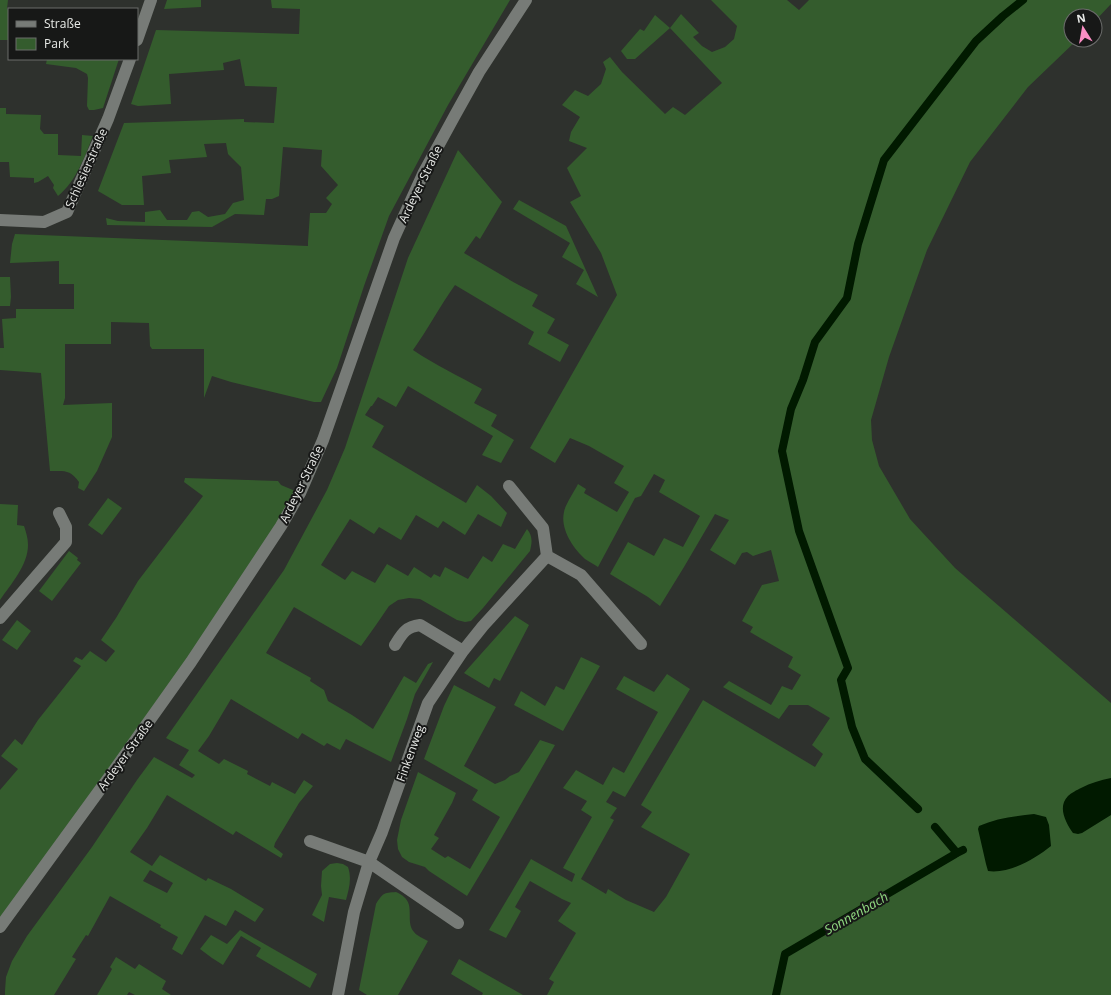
<svg xmlns="http://www.w3.org/2000/svg" width="1111" height="995" font-family="'Open Sans',sans-serif">
	<style>
		.green { fill: #345c2d; fill-rule: evenodd }
		.water { fill: #011a00 }
		.lines { fill: none; stroke-linecap: round; stroke-linejoin: round }
		.stream { stroke: #011a00; stroke-width: 8 }
		.street { stroke: #777b77; stroke-width: 12 }
		.secondary { stroke: #777b77; stroke-width: 12 }
		.labels { text-anchor: middle; dominant-baseline: central; stroke-width: 4; stroke-linejoin: round; paint-order: stroke }
		.street-label { font-size: 12px; fill: #e9ebe8; stroke: #171817 }
		.water-label { font-size: 13px; font-style: italic; fill: #90da81; stroke: #171817 }
	</style>
	<rect width="100%" height="100%" fill="#2e312d"/>
	<path class="green" d="M 0,0 L 8,0 L 7,9 L 9,10 L 9,40 L 0,40 Z
		M 167,0 L 201,0 L 201,7 L 164,9 Z
		M 271,0 L 510,0 L 448,105 L 389,216 L 364,286 L 337,368 L 321,402 L 314,402 L 231,382 L 212,376 L 204,398 L 204,349 L 152,349 L 150,346 L 149,323 L 111,322 L 111,344 L 65,344 L 65,398 L 63,405 L 112,403 L 112,437 L 97,471 L 84,491 L 78,488 L 79,482 C 70,469 64,471 50,471 L 41,373 L 0,370 L 0,348 L 4,348 L 2,319 L 16,318 L 16,309 L 74,309 L 74,284 L 59,284 L 59,261 L 10,263 L 12,244 L 15,234 L 308,246 L 308,242 L 310,213 L 326,213 L 332,204 L 326,198 L 338,185 L 321,166 L 322,150 L 283,147 L 279,196 L 272,199 L 266,199 L 264,215 L 235,214 L 212,227 L 107,225 L 106,218 L 118,221 L 145,222 L 145,212 L 160,210 L 167,220 L 187,220 L 192,212 L 199,211 L 208,217 L 225,214 L 233,203 L 244,200 L 241,167 L 228,154 L 226,143 L 204,144 L 207,157 L 169,160 L 171,173 L 142,176 L 144,205 L 122,205 L 98,191 L 124,123 L 244,119 L 244,122 L 274,123 L 277,87 L 245,86 L 240,59 L 223,63 L 224,70 L 169,74 L 171,104 L 138,106 L 131,104 L 156,30 L 299,34 L 300,9 L 272,8 Z
		M 711,0 L 787,0 L 799,10 L 809,0 L 1111,0 L 1111,4 L 1095,21 L 1095,16 L 1071,16 L 1071,40 L 1077,40 L 1028,87 L 970,162 L 927,250 L 889,357 L 871,420 L 872,440 L 879,466 L 910,519 L 955,568 L 1111,703 L 1111,995 L 547,995 L 554,982 L 549,979 L 576,933 L 558,921 L 571,903 L 562,899 L 530,881 L 515,907 L 521,911 L 506,938 L 489,930 L 531,859 L 572,882 L 575,874 L 563,868 L 592,817 L 581,810 L 587,801 L 563,788 L 576,770 L 603,785 L 613,767 L 624,773 L 658,712 L 616,689 L 624,676 L 654,692 L 667,674 L 690,689 L 625,797 L 613,791 L 606,802 L 617,808 L 610,818 L 614,820 L 581,879 L 606,894 L 608,889 L 626,900 L 654,912 L 666,897 L 690,854 L 641,827 L 652,812 L 641,805 L 703,700 L 815,767 L 823,754 L 812,745 L 830,718 L 808,705 L 789,705 L 779,719 L 723,687 L 729,681 L 771,705 L 782,686 L 792,690 L 801,675 L 788,667 L 793,657 L 750,632 L 753,627 L 742,621 L 762,585 L 779,581 L 771,550 L 753,556 L 747,552 L 742,553 L 735,565 L 710,550 L 729,520 L 715,514 L 684,567 L 660,606 L 648,597 L 610,574 L 628,542 L 654,556 L 664,538 L 683,547 L 700,516 L 659,492 L 665,480 L 654,474 L 641,496 L 635,498 L 598,567 C 594,564 589,562 585,559 C 573,548 560,529 564,512 C 565,505 574,492 578,484 L 586,489 L 584,493 L 617,512 L 629,492 L 614,483 L 624,466 L 589,446 L 570,438 L 555,463 L 530,448 L 617,295 L 601,253 L 570,202 L 581,196 L 567,168 L 587,148 L 569,141 L 571,132 L 580,117 L 562,105 L 575,90 L 588,96 L 601,84 L 606,69 L 603,62 L 610,57 L 622,72 L 665,114 L 673,107 L 685,115 L 722,83 L 670,28 L 635,59 L 627,59 L 621,51 L 640,29 L 644,31 L 655,15 L 670,28 L 681,14 L 699,33 L 693,37 L 702,46 L 712,52 L 725,47 L 734,39 L 737,26 Z
		M 47,59 L 119,59 L 103,108 L 94,110 L 89,110 L 87,106 L 88,78 L 87,74 L 76,68 L 46,64 Z
		M 0,108 L 6,108 L 6,114 L 41,115 L 40,129 L 44,134 L 58,134 L 58,155 L 81,156 L 82,135 L 93,136 C 84,158 77,180 58,196 L 53,188 L 54,185 L 48,176 L 38,182 L 34,183 L 34,178 L 10,177 L 9,162 L 0,162 Z
		M 458,150 L 502,202 L 480,239 L 476,236 L 464,253 L 515,283 L 538,295 L 532,306 L 555,319 L 547,333 L 569,345 L 560,362 L 528,344 L 534,332 L 455,285 C 440,306 428,329 413,350 C 435,365 459,376 482,389 L 474,403 L 497,415 L 491,426 L 514,440 L 501,463 L 482,455 L 493,436 L 408,386 L 396,407 L 378,397 L 372,406 L 371,406 L 365,415 L 384,426 L 372,447 L 466,503 L 477,485 L 491,496 L 507,513 L 501,527 L 478,514 L 465,535 L 443,521 L 438,528 L 416,515 L 401,540 L 379,527 L 374,534 L 350,519 L 321,565 L 345,580 L 352,571 L 375,583 L 387,564 L 408,576 L 414,567 L 431,578 L 434,574 L 440,577 L 445,567 L 468,579 L 483,556 L 492,562 L 503,544 L 515,549 L 527,529 C 533,536 532,543 530,551 L 483,608 L 471,621 L 465,622 L 457,620 L 420,599 L 409,598 L 398,600 L 389,606 L 376,625 L 361,646 L 294,607 L 266,653 L 311,678 L 310,681 L 324,690 L 328,701 L 352,715 L 373,729 L 404,676 L 416,683 L 428,664 L 433,662 L 415,694 L 407,719 L 391,762 L 346,739 L 340,750 L 327,743 L 324,746 L 302,733 L 298,739 L 231,699 L 209,736 L 198,751 L 219,764 L 224,759 L 248,771 L 247,774 L 270,786 L 272,782 L 295,794 L 304,780 L 313,786 L 299,803 L 275,843 L 274,847 L 283,854 L 281,858 L 236,831 L 233,835 L 167,795 L 147,828 L 130,852 L 152,866 L 160,855 L 206,881 L 208,878 L 231,889 L 264,909 L 255,922 L 235,910 L 226,926 L 205,915 L 182,955 L 172,949 L 178,937 L 160,927 L 161,925 L 110,896 L 88,936 L 86,935 L 72,957 L 76,959 L 54,995 L 5,995 L 5,991 L 6,977 L 12,961 L 27,936 L 92,847 L 137,780 L 154,757 L 192,778 L 195,775 L 179,765 L 189,750 L 166,738 L 284,570 L 327,490 L 345,448 L 408,258 ZM 150,870 L 173,883 L 167,893 L 143,881 Z
		M 519,200 L 566,226 L 598,297 L 576,284 L 584,270 L 562,257 L 570,243 L 513,209 Z
		M 0,277 L 10,277 L 11,297 L 10,306 L 0,306 Z
		M 185,478 L 278,481 L 281,485 L 300,493 L 281,526 L 0,927 L 0,790 L 18,769 L 1,756 L 15,739 L 22,745 L 38,720 L 81,666 L 73,661 L 76,657 L 82,660 L 90,651 L 106,662 L 115,651 L 101,640 L 116,618 L 138,581 L 203,496 L 184,482 Z
		M 108,498 L 122,508 L 102,535 L 88,525 Z
		M 0,504 L 18,505 L 17,525 L 24,526 C 26,532 28,538 28,545 C 28,565 11,584 0,600 Z
		M 69,551 L 78,558 L 77,560 L 81,563 L 52,601 L 39,591 Z
		M 515,616 L 529,625 L 500,681 L 494,678 L 489,688 L 464,673 Z
		M 17,620 L 31,631 L 17,650 L 2,640 Z
		M 581,657 L 600,666 L 563,731 L 514,705 L 521,691 L 545,706 L 556,686 L 564,690 Z
		M 454,685 L 496,707 L 464,766 L 495,784 L 505,780 L 510,776 L 519,772 L 528,759 L 540,740 L 555,745 C 526,795 497,847 467,896 L 429,871 L 425,867 L 409,862 L 402,857 L 398,849 L 397,840 L 401,820 L 418,772 L 456,793 L 452,803 L 434,835 L 439,838 L 431,849 L 445,858 L 448,856 L 470,869 L 500,817 L 472,800 L 478,790 L 424,759 L 444,706 Z
		M 337,863 L 343,864 L 348,867 C 352,879 349,889 346,900 L 329,897 L 324,922 L 312,915 L 322,895 L 321,886 L 322,871 L 330,864 Z
		M 396,892 C 399,893 402,895 404,897 C 415,906 405,922 414,932 C 417,936 423,938 428,941 L 398,995 L 367,995 L 359,990 L 376,904 C 383,893 383,893 396,892 Z
		M 240,930 L 317,974 L 310,988 L 256,956 L 261,948 L 241,936 L 223,965 L 212,958 L 200,949 L 211,935 L 227,944 Z
		M 116,957 L 135,969 L 139,964 L 166,981 L 162,989 L 171,995 L 135,995 L 129,992 L 127,995 L 97,995 L 111,971 L 112,969 L 110,967 Z
		M 459,959 L 523,995 L 482,995 L 483,993 L 451,974 Z"/>
	<path class="water" d="M 1111,778 L 1111,815 L 1082,833 L 1078,834 L 1073,833 C 1066,823 1057,807 1068,796 C 1071,793 1077,790 1081,788 C 1091,783 1100,780 1111,778 Z
		M 1034,814 L 1046,817 L 1049,825 L 1051,846 C 1035,859 1009,874 988,871 L 986,864 L 978,829 L 979,826 C 996,818 1016,816 1034,814 Z"/>
	<g class="lines">
		<path class="stream" d="M 918,809 L 865,759 L 852,727 L 841,680 L 848,668 L 799,531 L 782,451 L 791,409 L 803,380 L 815,342 L 847,298 L 858,244 L 884,160 L 976,41 L 1003,16 L 1023,0
			M 935,827 L 957,853
			M 776,995 L 785,954 L 957,853 L 963,850"/>
		<path class="street" d="M 137,40 L 151,0
			M 0,220 L 44,222 L 67,212 L 108,119 L 130,59
			M 547,556 L 581,575 L 641,644
			M 0,618 L 66,542 L 66,527 L 59,513
			M 395,645 C 402,634 405,627 420,625 L 463,651
			M 310,841 L 369,862 L 458,923
			M 338,995 L 354,912 L 369,862 L 382,832 L 428,703 L 463,651 L 483,626 L 547,556 L 543,528 L 509,486"/>
		<path class="secondary" d="M 0,927 L 115,769 L 191,662 L 281,526 L 300,493 L 323,440 L 394,238 L 424,172 L 454,117 L 479,72 L 526,0"/>
	</g>
	<g class="labels">
		<g class="street-label">
			<text transform="translate(86 168) rotate(-66)">Schlesierstraße</text>
			<text transform="translate(420 184) rotate(-64)">Ardeyer Straße</text>
			<text transform="translate(301 484) rotate(-64)">Ardeyer Straße</text>
			<text transform="translate(410 753) rotate(-70)">Finkenweg</text>
			<text transform="translate(125 755) rotate(-54)">Ardeyer Straße</text>
		</g>
		<g class="water-label">
			<text transform="translate(856 913) rotate(-30)">Sonnenbach</text>
		</g>
	</g>
	<rect x="8" y="8" width="130" height="52" fill="#171817" stroke="#6b6c6b"/>
	<rect x="16" y="21" width="20" height="6" fill="#777b77" stroke="#6b6c6b"/>
	<text x="44" y="28" font-size="12" fill="#e9ebe8">Straße</text>
	<rect x="16" y="38" width="20" height="12" fill="#345c2d" stroke="#6b6c6b"/>
	<text x="44" y="48" font-size="12" fill="#e9ebe8">Park</text>
	<g transform="translate(1083 28) rotate(349)"><circle r="19" fill="#171817" stroke="#6b6c6b"/>
	<path d="M0-3L7 15L0 10L-7 15Z" fill="#fb8fc4"/>
	<text y="-6" font-size="11" font-weight="bold" text-anchor="middle" fill="#e9ebe8">N</text>
	</g>
</svg>
